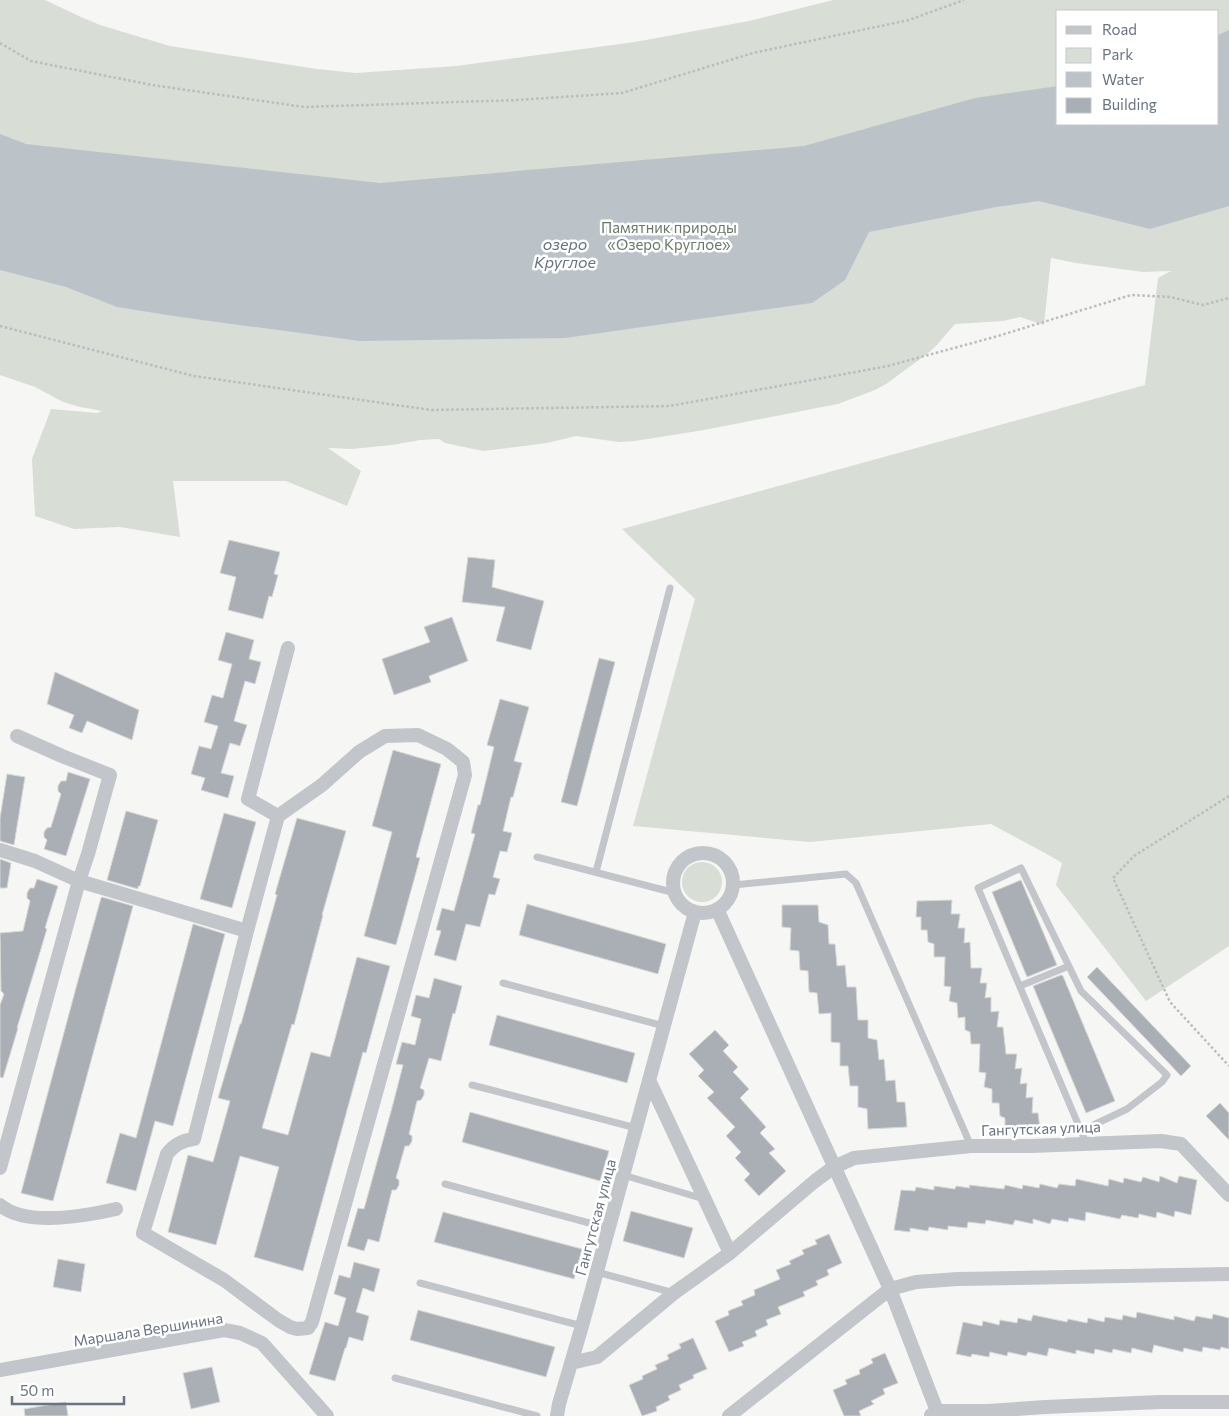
<svg xmlns="http://www.w3.org/2000/svg" width="1229" height="1416" font-family="Commissioner,sans-serif">
	<style>
		.green { fill: #d8ddd5; fill-rule: evenodd }
		.water { fill: #bbc3c9 }
		.building { fill: #a9afb5; stroke: #d8d8d6 }
		.lines { fill: none; stroke-linecap: round; stroke-linejoin: round }
		.path { stroke: #babcbf; stroke-width: 2.5; stroke-dasharray: 2.5 2.5; stroke-linecap: butt }
		.lane { stroke: #c2c5c9; stroke-width: 7 }
		.street { stroke: #c2c5c9; stroke-width: 14 }
		.labels { text-anchor: middle; dominant-baseline: central; stroke-width: 5; stroke-linejoin: round; paint-order: stroke }
		.park-label { font-size: 15px; fill: #697a67; stroke: #fff }
		.street-label { font-size: 15px; fill: #687482; stroke: #fff }
		.water-label { font-size: 16px; font-style: italic; fill: #64757e; stroke: #fff }
	</style>
	<rect width="100%" height="100%" fill="#f6f7f4"/>
	<path class="green" d="M 0,0 L 45,0 L 81,17 L 100,25 L 170,46 L 317,69 L 356,73 L 456,66 L 635,42 L 749,21 L 833,0 L 1229,0 L 1229,946 L 1146,1001 L 1056,885 L 1062,863 L 1045,853 L 991,824 L 810,842 L 633,826 L 695,599 L 622,529 L 1145,385 L 1158,278 L 1171,271 L 1143,272 L 1076,263 L 1051,258 L 1044,325 L 1020,317 L 1003,321 L 955,324 L 936,346 L 927,354 L 886,384 L 875,390 L 838,404 L 704,430 L 635,441 L 619,442 L 576,436 L 547,443 L 483,451 L 445,443 L 439,439 L 420,440 L 392,445 L 352,449 L 328,448 L 361,471 L 347,506 L 286,481 L 173,481 L 180,537 L 120,527 L 74,529 L 35,516 L 32,459 L 51,409 L 97,413 L 102,411 L 80,407 L 63,402 L 35,387 L 0,375 ZM 1058,11 L 1218,11 L 1218,124 L 1058,124 Z
		M682 882a20 20 0 1 1 40 0a20 20 0 1 1-40 0Z"/>
	<path class="water" d="M 1229,30 L 1229,206 L 1150,229 L 1039,201 L 996,207 L 869,232 L 845,280 L 812,303 L 565,338 L 360,341 L 180,317 L 117,307 L 66,287 L 0,270 L 0,134 L 26,144 L 380,183 L 804,146 L 975,98 L 1058,86 L 1058,124 L 1218,124 L 1218,35 Z"/>
	<path class="building" d="M 229,540 L 280,552 L 274,574 L 278,575 L 272,597 L 269,596 L 263,619 L 228,610 L 236,577 L 220,573 Z
		M 468,557 L 495,560 L 492,587 L 544,601 L 531,650 L 496,641 L 505,607 L 462,602 Z
		M 452,617 L 468,661 L 429,676 L 431,682 L 394,695 L 382,659 L 430,642 L 424,627 Z
		M 226,632 L 254,640 L 249,659 L 261,662 L 255,684 L 245,681 L 234,721 L 247,725 L 240,746 L 230,743 L 221,773 L 234,776 L 228,798 L 201,790 L 205,778 L 191,774 L 199,746 L 211,749 L 218,726 L 204,722 L 212,695 L 223,698 L 232,664 L 218,660 Z
		M 599,658 L 615,662 L 577,806 L 561,802 Z
		M 55,672 L 139,710 L 132,740 L 87,721 L 82,733 L 69,728 L 74,715 L 47,704 Z
		M 500,699 L 529,707 L 514,761 L 522,763 L 513,797 L 511,797 L 503,831 L 512,833 L 507,852 L 500,851 L 493,877 L 500,879 L 495,895 L 489,894 L 480,927 L 466,924 L 456,961 L 434,955 L 441,931 L 436,930 L 442,908 L 454,911 L 475,834 L 471,833 L 478,805 L 480,805 L 494,747 L 487,745 Z
		M 393,750 L 441,764 L 416,857 L 420,858 L 396,945 L 364,936 L 392,832 L 372,826 Z
		M 68,772 L 90,779 L 66,856 L 44,849 L 47,840 L 44,837 L 44,832 L 47,828 L 51,827 L 61,794 L 58,791 L 58,786 L 61,781 L 66,781 Z
		M 7,774 L 25,777 L 14,845 L 0,841 L 0,818 Z
		M 126,811 L 158,820 L 140,886 L 138,886 L 138,889 L 107,880 Z
		M 224,813 L 256,822 L 232,908 L 200,899 Z
		M 297,818 L 346,831 L 322,915 L 323,915 L 294,1025 L 292,1024 L 262,1128 L 288,1135 L 311,1052 L 330,1057 L 357,957 L 390,966 L 366,1053 L 363,1052 L 303,1271 L 254,1257 L 279,1167 L 240,1156 L 216,1245 L 168,1232 L 188,1155 L 213,1162 L 230,1101 L 218,1098 L 240,1024 L 241,1024 L 277,895 L 275,894 Z
		M 0,859 L 11,863 L 7,888 L 0,888 Z
		M 37,879 L 58,886 L 45,928 L 47,929 L 17,1028 L 18,1028 L 3,1078 L 0,1077 L 0,1005 L 4,994 L 1,991 L 0,933 L 23,931 L 30,901 L 27,898 L 27,893 L 30,888 L 34,888 Z
		M 1021,880 L 1057,965 L 1027,977 L 992,892 Z
		M 102,897 L 133,906 L 53,1201 L 21,1193 L 77,984 L 101,898 Z
		M 952,900 L 951,914 L 960,914 L 958,928 L 965,928 L 964,943 L 970,942 L 971,968 L 982,968 L 980,983 L 987,983 L 985,998 L 991,997 L 991,1012 L 999,1011 L 997,1027 L 1003,1027 L 1006,1054 L 1017,1054 L 1015,1069 L 1022,1068 L 1020,1084 L 1027,1083 L 1026,1098 L 1033,1097 L 1032,1113 L 1038,1113 L 1040,1129 L 1005,1130 L 1005,1118 L 1000,1116 L 999,1103 L 992,1103 L 992,1089 L 984,1087 L 986,1073 L 979,1072 L 980,1044 L 971,1044 L 970,1032 L 965,1030 L 965,1017 L 958,1018 L 957,1003 L 949,1001 L 951,987 L 944,986 L 945,957 L 934,957 L 934,944 L 928,942 L 927,930 L 921,930 L 921,917 L 916,917 L 917,901 Z
		M 527,904 L 666,944 L 658,974 L 519,935 Z
		M 782,905 L 818,905 L 819,922 L 828,925 L 829,944 L 835,944 L 837,966 L 845,965 L 847,987 L 856,987 L 858,1020 L 868,1020 L 868,1038 L 877,1040 L 879,1060 L 884,1059 L 886,1081 L 895,1080 L 897,1102 L 905,1102 L 907,1127 L 868,1129 L 867,1109 L 858,1107 L 858,1086 L 850,1086 L 848,1066 L 840,1066 L 840,1043 L 831,1042 L 831,1013 L 819,1014 L 817,993 L 809,992 L 808,971 L 800,970 L 799,951 L 790,950 L 791,928 L 782,927 Z
		M 193,924 L 225,934 L 173,1126 L 155,1121 L 136,1191 L 106,1183 L 120,1133 L 136,1138 Z
		M 1097,967 L 1191,1066 L 1181,1076 L 1087,977 Z
		M 1061,975 L 1063,976 L 1115,1101 L 1086,1113 L 1033,986 Z
		M 434,978 L 462,986 L 455,1014 L 453,1013 L 441,1061 L 429,1058 L 420,1088 L 424,1090 L 424,1095 L 421,1100 L 417,1101 L 409,1134 L 412,1136 L 412,1141 L 409,1146 L 405,1146 L 396,1178 L 399,1180 L 399,1185 L 396,1190 L 392,1190 L 379,1242 L 368,1239 L 364,1251 L 347,1246 L 358,1208 L 364,1209 L 393,1104 L 403,1065 L 396,1064 L 402,1042 L 415,1045 L 421,1019 L 411,1016 L 416,995 L 429,998 Z
		M 497,1015 L 635,1053 L 627,1083 L 489,1045 Z
		M 715,1030 L 729,1045 L 723,1051 L 738,1067 L 733,1072 L 749,1089 L 740,1098 L 766,1127 L 760,1133 L 775,1149 L 769,1153 L 786,1171 L 759,1196 L 744,1180 L 750,1174 L 735,1158 L 741,1152 L 726,1136 L 735,1127 L 707,1098 L 714,1092 L 698,1076 L 704,1070 L 689,1054 Z
		M 1220,1103 L 1229,1113 L 1229,1140 L 1206,1116 Z
		M 470,1112 L 609,1151 L 600,1181 L 462,1142 Z
		M 1160,1176 L 1177,1183 L 1179,1176 L 1197,1180 L 1191,1215 L 1175,1211 L 1174,1217 L 1157,1212 L 1156,1218 L 1139,1214 L 1138,1218 L 1122,1215 L 1120,1219 L 1086,1212 L 1085,1221 L 1069,1218 L 1068,1222 L 1052,1219 L 1050,1224 L 1033,1219 L 1033,1224 L 1015,1220 L 1013,1225 L 986,1220 L 985,1224 L 968,1222 L 967,1228 L 948,1226 L 948,1230 L 929,1227 L 928,1231 L 910,1228 L 910,1232 L 894,1230 L 901,1190 L 915,1191 L 916,1187 L 934,1190 L 934,1186 L 955,1189 L 956,1186 L 970,1188 L 969,1185 L 1004,1189 L 1005,1185 L 1022,1189 L 1023,1185 L 1039,1188 L 1040,1184 L 1057,1188 L 1059,1184 L 1075,1186 L 1076,1179 L 1108,1186 L 1109,1179 L 1123,1183 L 1124,1178 L 1141,1182 L 1143,1177 L 1159,1182 Z
		M 631,1211 L 693,1228 L 684,1258 L 623,1241 Z
		M 443,1212 L 582,1249 L 574,1279 L 434,1242 Z
		M 829,1234 L 842,1263 L 827,1270 L 829,1275 L 816,1281 L 818,1285 L 803,1292 L 805,1296 L 778,1307 L 781,1314 L 766,1320 L 768,1325 L 755,1331 L 757,1336 L 742,1342 L 744,1346 L 729,1352 L 715,1321 L 729,1315 L 728,1311 L 743,1305 L 741,1301 L 755,1295 L 754,1290 L 780,1279 L 776,1270 L 791,1264 L 789,1261 L 804,1254 L 802,1250 L 817,1244 L 815,1240 Z
		M 58,1259 L 85,1264 L 81,1292 L 53,1287 Z
		M 354,1262 L 380,1269 L 374,1292 L 363,1288 L 356,1312 L 369,1316 L 363,1341 L 349,1337 L 346,1348 L 345,1348 L 335,1381 L 309,1374 L 325,1322 L 338,1326 L 346,1298 L 334,1294 L 339,1275 L 350,1278 Z
		M 418,1310 L 555,1347 L 546,1377 L 410,1340 Z
		M 1137,1312 L 1174,1320 L 1174,1316 L 1194,1321 L 1196,1316 L 1212,1319 L 1213,1314 L 1229,1318 L 1229,1349 L 1221,1347 L 1220,1350 L 1203,1347 L 1202,1352 L 1184,1348 L 1183,1352 L 1154,1345 L 1152,1353 L 1132,1348 L 1131,1353 L 1113,1349 L 1112,1353 L 1095,1349 L 1094,1354 L 1076,1350 L 1076,1354 L 1049,1348 L 1047,1356 L 1028,1352 L 1026,1356 L 1008,1352 L 1007,1356 L 990,1352 L 989,1357 L 972,1354 L 971,1357 L 956,1354 L 963,1322 L 982,1326 L 983,1321 L 999,1325 L 1000,1320 L 1017,1323 L 1018,1318 L 1031,1321 L 1033,1315 L 1067,1322 L 1068,1319 L 1087,1323 L 1088,1318 L 1104,1322 L 1105,1317 L 1122,1320 L 1123,1315 L 1136,1318 Z
		M 693,1338 L 707,1369 L 693,1375 L 694,1378 L 679,1385 L 681,1390 L 668,1396 L 670,1400 L 656,1407 L 657,1411 L 642,1416 L 629,1385 L 643,1379 L 642,1376 L 657,1369 L 655,1365 L 669,1359 L 667,1355 L 681,1348 L 679,1344 Z
		M 885,1353 L 898,1383 L 883,1389 L 885,1394 L 871,1401 L 874,1404 L 859,1411 L 861,1416 L 844,1416 L 833,1390 L 847,1384 L 845,1380 L 860,1374 L 859,1370 L 873,1363 L 871,1359 Z
		M 212,1367 L 220,1402 L 191,1409 L 183,1373 Z
		M 66,1402 L 68,1416 L 25,1416 L 24,1409 Z"/>
	<g class="lines">
		<path class="path" d="M 0,43 L 31,61 L 152,85 L 304,107 L 518,100 L 622,93 L 753,53 L 909,20 L 964,0
			M 0,326 L 194,376 L 431,410 L 670,406 L 888,366 L 998,336 L 1131,295 L 1170,297 L 1203,305 L 1229,298
			M 1229,796 L 1134,856 L 1113,878 L 1170,1002 L 1229,1066"/>
		<path class="lane" d="M 537,857 L 675,893
			M 596,872 L 670,588
			M 733,885 L 846,874 L 856,883 L 971,1146
			M 503,983 L 664,1026
			M 1020,986 L 1069,966
			M 472,1085 L 636,1128
			M 1081,1131 L 1127,1109 L 1162,1082 L 1167,1075 L 1081,991 L 1021,868 L 978,888 L 1081,1131 L 1086,1143
			M 623,1175 L 704,1199
			M 445,1184 L 608,1228
			M 597,1272 L 674,1293
			M 420,1283 L 582,1326
			M 395,1378 L 537,1416"/>
		<path class="street" d="M 418,735 L 447,749 L 463,762 L 465,775 L 312,1322 L 308,1328 L 297,1329 L 290,1327 L 278,1320 L 224,1280 L 143,1233 L 167,1154 C 174,1145 182,1140 194,1139 L 247,931 L 278,816 L 322,785 L 359,752 L 385,736 Z
			M 278,816 L 248,799 L 288,648
			M 0,850 L 35,861 L 79,881 L 247,931
			M673 883a30 30 0 1 1 60 0a30 30 0 1 1-60 0Z
			M 717,909 L 890,1289 L 937,1411
			M 649,1080 L 730,1253
			M 0,1168 L 79,881 L 88,854 L 110,775 L 62,756 L 17,736
			M 0,1205 C 26,1227 85,1216 116,1209
			M 571,1363 L 597,1357 L 674,1293 L 730,1253 L 815,1181 L 834,1167 L 854,1158 L 971,1146 L 1031,1146 L 1161,1141 L 1181,1144 L 1229,1195
			M 0,1370 L 224,1330 L 240,1333 L 262,1343 L 327,1416
			M 931,1415 L 937,1411 L 988,1411 L 1045,1407 L 1160,1402 L 1229,1402
			M 557,1416 L 559,1404 L 582,1326 L 695,912
			M 729,1416 L 890,1289 L 916,1282 L 958,1279 L 1229,1274"/>
	</g>
	<g class="labels">
		<g class="park-label">
			<text x="669" y="227">Памятник природы<tspan x="669" dy="17">«Озеро Круглое»</tspan></text>
		</g>
		<g class="street-label">
			<text transform="translate(1041 1128) rotate(-2)">Гангутская улица</text>
			<text transform="translate(595 1217) rotate(-75)">Гангутская улица</text>
			<text transform="translate(148 1329) rotate(-9)">Маршала Вершинина</text>
		</g>
		<g class="water-label">
			<text x="565" y="243">озеро<tspan x="565" dy="18">Круглое</tspan></text>
		</g>
	</g>
	<rect x="1056" y="10" width="162" height="115" fill="#ffffff" stroke="#c3c7cd"/>
	<rect x="1066" y="26" width="25" height="8" fill="#c2c5c9" stroke="#c3c7cd"/>
	<text x="1102" y="35" font-size="15" fill="#687482">Road</text>
	<rect x="1066" y="48" width="25" height="15" fill="#d8ddd5" stroke="#c3c7cd"/>
	<text x="1102" y="60" font-size="15" fill="#687482">Park</text>
	<rect x="1066" y="72" width="25" height="15" fill="#bbc3c9" stroke="#c3c7cd"/>
	<text x="1102" y="85" font-size="15" fill="#687482">Water</text>
	<rect x="1066" y="98" width="25" height="15" fill="#a9afb5" stroke="#c3c7cd"/>
	<text x="1102" y="110" font-size="15" fill="#687482">Building</text>
	<path d="M12 1396v8h112v-8" fill="none" stroke="#687482" stroke-width="2.5"/>
	<text x="20" y="1396" font-size="15" fill="#687482" stroke="#ffffff" stroke-width="4" paint-order="stroke">50 m</text>
</svg>
